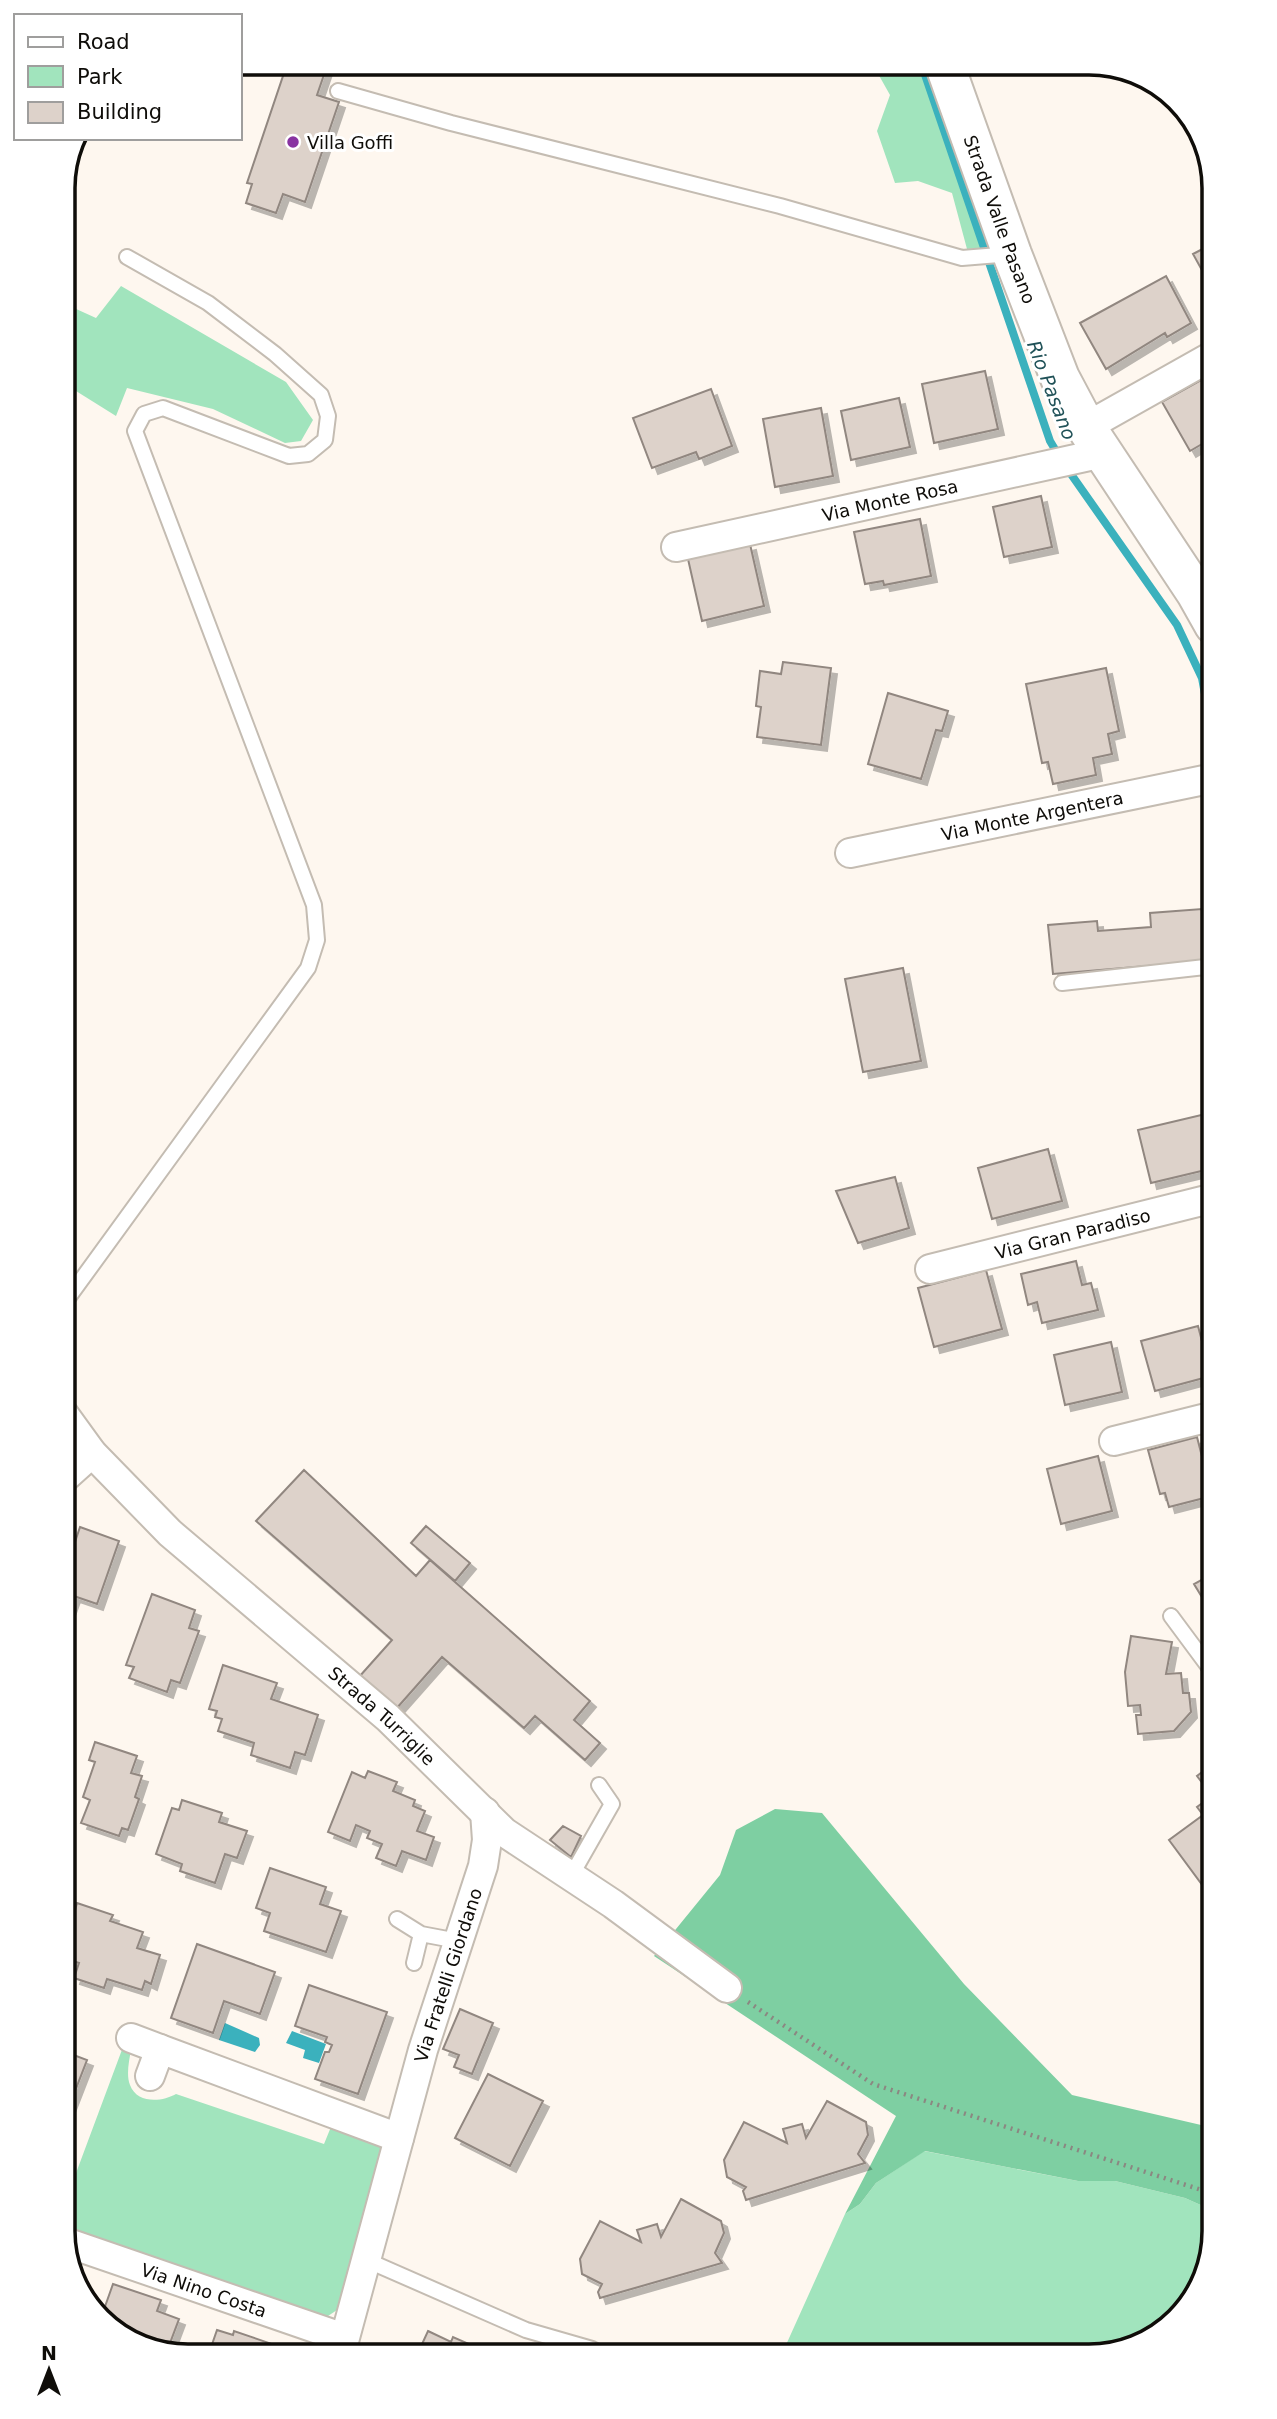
<svg xmlns="http://www.w3.org/2000/svg" width="1277" height="2419" font-family="'DejaVu Sans',sans-serif">
	<style>
		.green { fill: #a1e4bd }
		.forest { fill: #7ecfa2 }
		.water { fill: #3bb1bd }
		.lines { fill: none; stroke-linecap: round; stroke-linejoin: round }
		.stream { stroke: #3bb1bd; stroke-width: 8 }
		.building { fill: #ddd2ca; stroke: #918780; stroke-width: 2; filter: url(#shadow) }
		.lane-casing { stroke: #c4bcb2; stroke-width: 18 }
		.street-casing { stroke: #c4bcb2; stroke-width: 32 }
		.secondary-casing { stroke: #c4bcb2; stroke-width: 42 }
		.path { stroke: #8b8781; stroke-width: 4.5; stroke-dasharray: 2 5; stroke-linecap: butt }
		.lane { stroke: #fff; stroke-width: 14 }
		.street { stroke: #fff; stroke-width: 28 }
		.secondary { stroke: #fff; stroke-width: 38 }
		.poi-dot { fill: #8833a1; stroke: #fff; stroke-width: 2.5 }
		.labels { text-anchor: middle; dominant-baseline: central; stroke-width: 6; stroke-linejoin: round; paint-order: stroke }
		.poi-label { font-size: 18px; fill: #0f0d09; stroke: #fff; text-anchor: start }
		.street-label { font-size: 18px; fill: #0f0d09; stroke: #fff }
		.water-label { font-size: 19px; font-style: italic; fill: #215258; stroke: #fff }
		.rim { fill: none; stroke: #0f0d09; stroke-width: 3.5 }
	</style>
	<defs>
		<filter id="shadow"><feDropShadow dx="6" dy="6" stdDeviation="0" flood-color="#0004"/></filter>
	</defs>
	<rect width="100%" height="100%" fill="#fef7ef"/>
	<path class="green" d="M 872,63 L 921,63 L 985,248 L 967,249 L 952,193 L 918,181 L 895,183 L 877,131 L 890,95 Z
		M 121,286 L 286,382 L 313,420 L 301,441 L 285,443 L 213,409 L 127,388 L 116,416 L 76,391 L 63,377 L 63,303 L 96,318 Z
		M 123,2047 L 131,2050 C 129,2061 126,2075 130,2085 C 137,2104 162,2102 176,2094 L 324,2144 L 333,2122 L 385,2140 L 340,2308 L 328,2316 L 318,2316 L 63,2229 L 63,2208 Z
		M 924,2151 L 1078,2181 L 1115,2181 L 1185,2198 L 1214,2211 L 1214,2232 L 1193,2300 L 1137,2346 L 1089,2356 L 781,2356 L 845,2214 L 860,2204 L 876,2183 Z"/>
	<path class="forest" d="M 775,1809 L 822,1813 L 964,1984 L 1072,2095 L 1214,2128 L 1214,2211 L 1185,2198 L 1115,2181 L 1078,2181 L 925,2151 L 876,2183 L 860,2204 L 845,2214 L 896,2116 L 654,1956 L 720,1875 L 736,1830 Z"/>
	<path class="water" d="M 225,2023 L 259,2038 L 260,2045 L 255,2052 L 219,2040 Z
		M 292,2031 L 326,2044 L 319,2063 L 303,2058 L 305,2050 L 286,2043 Z"/>
	<g class="lines">
		<path class="stream" d="M 921,63 L 1050,441 L 1059,456
			M 1066,467 L 1177,625 L 1202,678 L 1214,743"/>
	</g>
	<path class="building" d="M 275,63 L 328,63 L 317,95 L 339,102 L 305,202 L 283,194 L 276,213 L 246,203 L 252,184 L 247,183 L 286,67 Z
		M 1214,243 L 1214,292 L 1193,254 Z
		M 1166,276 L 1191,323 L 1167,337 L 1165,333 L 1106,369 L 1080,323 Z
		M 985,371 L 998,429 L 934,443 L 922,384 Z
		M 1205,378 L 1214,395 L 1214,437 L 1190,451 L 1162,402 Z
		M 711,389 L 732,446 L 699,459 L 696,452 L 652,468 L 633,418 Z
		M 899,398 L 910,447 L 851,460 L 841,411 Z
		M 821,408 L 833,476 L 775,487 L 763,419 Z
		M 1041,496 L 1052,547 L 1004,557 L 993,507 Z
		M 920,519 L 931,576 L 884,585 L 883,581 L 865,584 L 854,532 Z
		M 750,544 L 764,606 L 702,621 L 688,559 Z
		M 783,662 L 831,668 L 821,745 L 757,737 L 761,707 L 756,706 L 760,671 L 781,674 Z
		M 1106,668 L 1119,731 L 1108,734 L 1112,754 L 1093,758 L 1096,775 L 1053,784 L 1048,762 L 1042,763 L 1026,684 Z
		M 888,693 L 948,711 L 942,731 L 936,730 L 921,779 L 868,764 Z
		M 1202,909 L 1206,961 L 1053,974 L 1048,925 L 1097,921 L 1098,931 L 1151,927 L 1150,913 Z
		M 903,968 L 921,1061 L 863,1072 L 845,979 Z
		M 1214,1112 L 1214,1168 L 1151,1183 L 1138,1130 Z
		M 1048,1149 L 1062,1201 L 992,1219 L 978,1168 Z
		M 895,1177 L 909,1228 L 858,1243 L 836,1191 Z
		M 1076,1261 L 1082,1285 L 1091,1283 L 1098,1310 L 1042,1323 L 1037,1302 L 1028,1305 L 1021,1274 Z
		M 986,1270 L 1002,1329 L 934,1347 L 918,1288 Z
		M 1198,1326 L 1211,1376 L 1155,1391 L 1141,1341 Z
		M 1111,1342 L 1122,1392 L 1065,1405 L 1054,1355 Z
		M 1197,1437 L 1212,1496 L 1169,1507 L 1165,1493 L 1160,1494 L 1148,1450 Z
		M 1098,1456 L 1112,1511 L 1061,1524 L 1047,1469 Z
		M 304,1470 L 416,1576 L 430,1560 L 590,1701 L 574,1720 L 600,1743 L 585,1760 L 535,1716 L 524,1728 L 442,1657 L 396,1709 L 359,1677 L 392,1640 L 256,1521 Z
		M 426,1526 L 470,1563 L 455,1581 L 411,1543 Z
		M 80,1527 L 119,1541 L 97,1604 L 74,1596 L 69,1610 L 63,1608 L 63,1544 L 73,1548 Z
		M 1214,1573 L 1214,1617 L 1194,1584 Z
		M 152,1594 L 195,1610 L 189,1628 L 199,1631 L 180,1683 L 171,1680 L 167,1692 L 129,1678 L 134,1667 L 126,1665 Z
		M 1131,1636 L 1172,1642 L 1166,1674 L 1181,1673 L 1183,1693 L 1189,1693 L 1191,1712 L 1174,1731 L 1138,1734 L 1136,1715 L 1141,1715 L 1140,1705 L 1128,1706 L 1125,1672 Z
		M 223,1665 L 277,1683 L 271,1699 L 318,1715 L 305,1755 L 295,1752 L 290,1768 L 251,1755 L 254,1743 L 218,1731 L 222,1719 L 215,1717 L 217,1711 L 209,1709 Z
		M 95,1742 L 137,1756 L 131,1773 L 142,1776 L 135,1797 L 139,1799 L 128,1830 L 122,1828 L 119,1836 L 81,1823 L 90,1800 L 83,1797 L 95,1762 L 89,1760 Z
		M 1214,1763 L 1214,1878 L 1203,1886 L 1169,1840 L 1203,1815 L 1197,1807 L 1212,1796 L 1197,1776 Z
		M 368,1771 L 397,1782 L 393,1791 L 415,1800 L 413,1806 L 425,1811 L 417,1831 L 434,1837 L 426,1860 L 402,1851 L 396,1866 L 376,1858 L 382,1844 L 367,1838 L 370,1831 L 356,1825 L 350,1841 L 328,1832 L 352,1772 L 365,1778 Z
		M 182,1800 L 222,1813 L 219,1822 L 247,1831 L 237,1858 L 225,1854 L 215,1883 L 180,1871 L 182,1864 L 156,1854 L 172,1808 L 179,1810 Z
		M 563,1826 L 581,1836 L 571,1857 L 550,1840 Z
		M 270,1868 L 326,1887 L 320,1904 L 341,1911 L 326,1952 L 264,1931 L 270,1913 L 256,1908 Z
		M 77,1903 L 113,1915 L 110,1921 L 143,1932 L 137,1948 L 160,1955 L 151,1984 L 145,1981 L 142,1990 L 107,1979 L 104,1988 L 74,1978 L 79,1963 L 63,1958 L 63,1918 L 72,1921 Z
		M 197,1944 L 275,1972 L 260,2014 L 224,2001 L 213,2033 L 171,2018 Z
		M 309,1985 L 387,2012 L 358,2094 L 315,2079 L 325,2052 L 329,2052 L 332,2045 L 325,2042 L 327,2037 L 295,2026 Z
		M 460,2009 L 493,2023 L 472,2074 L 454,2067 L 459,2055 L 443,2049 Z
		M 63,2051 L 87,2060 L 68,2109 L 63,2108 Z
		M 488,2074 L 543,2101 L 510,2166 L 455,2138 Z
		M 827,2101 L 866,2122 L 868,2135 L 858,2154 L 865,2163 L 746,2200 L 743,2191 L 746,2187 L 727,2177 L 724,2160 L 744,2122 L 787,2143 L 783,2129 L 802,2124 L 806,2138 Z
		M 681,2199 L 721,2221 L 724,2233 L 715,2253 L 722,2263 L 600,2298 L 598,2292 L 602,2284 L 582,2274 L 580,2259 L 600,2221 L 641,2242 L 637,2230 L 657,2224 L 661,2237 Z
		M 113,2284 L 161,2300 L 157,2311 L 179,2319 L 167,2351 L 118,2335 L 102,2315 Z
		M 217,2330 L 233,2335 L 234,2331 L 272,2344 L 268,2356 L 208,2356 Z
		M 428,2331 L 451,2342 L 453,2337 L 496,2356 L 408,2356 L 410,2351 L 417,2355 Z"/>
	<g class="lines">
		<defs>
			<path id="lane" d="M 338,91 L 451,123 L 780,206 L 962,258 L 1011,254
				M 1062,983 L 1214,966
				M 63,1305 L 308,968 L 317,940 L 314,905 L 135,431 L 144,414 L 163,408 L 289,456 L 308,454 L 325,440 L 328,416 L 321,395 L 275,354 L 208,303 L 127,257
				M 1171,1616 L 1214,1674
				M 571,1876 L 612,1804 L 599,1785
				M 397,1919 L 421,1934 L 458,1941
				M 414,1963 L 421,1934
				M 364,2259 L 526,2330 L 592,2349 L 606,2356"/>
			<g id="street">
				<path d="M 1086,427 L 1214,355"/>
				<path id="s1" d="M 676,547 L 1103,453"/>
				<path id="s2" d="M 850,853 L 1214,778"/>
				<path id="s3" d="M 930,1269 L 1214,1198"/>
				<path id="s4" d="M 63,1413 L 92,1453 L 170,1533 L 388,1718 L 504,1832 L 613,1904 L 727,1988"/>
				<path d="M 1114,1441 L 1214,1416"/>
				<path d="M 63,1479 L 92,1453"/>
				<path d="M 131,2038 L 160,2049"/>
				<path d="M 150,2076 L 160,2049 L 399,2138"/>
				<path id="s5" d="M 65,2242 L 344,2338"/>
				<path id="s6" d="M 340,2356 L 423,2050 L 483,1866 L 487,1840 L 485,1812"/>
			</g>
			<g id="secondary">
				<path id="s7" d="M 944,63 L 1012,254 L 1060,378 L 1086,427 L 1196,593 L 1214,625"/>
			</g>
		</defs>
		<use href="#lane" class="lane-casing"/>
		<use href="#street" class="street-casing"/>
		<use href="#secondary" class="secondary-casing"/>
		<path class="path" d="M 748,2002 L 873,2084 L 1214,2194"/>
		<use href="#lane" class="lane"/>
		<use href="#street" class="street"/>
		<use href="#secondary" class="secondary"/>
	</g>
	<circle class="poi-dot" cx="293" cy="142" r="7"/>
	<g class="labels">
		<g class="poi-label">
			<text x="307" y="142">Villa Goffi</text>
		</g>
		<g class="street-label">
			<text stroke="none"><textPath href="#s7" startOffset="166">Strada Valle Pasano</textPath></text>
			<text stroke="none"><textPath href="#s1" startOffset="219">Via Monte Rosa</textPath></text>
			<text stroke="none"><textPath href="#s2" startOffset="186">Via Monte Argentera</textPath></text>
			<text stroke="none"><textPath href="#s3" startOffset="147">Via Gran Paradiso</textPath></text>
			<text stroke="none"><textPath href="#s4" startOffset="441">Strada Turriglie</textPath></text>
			<text stroke="none"><textPath href="#s6" startOffset="396">Via Fratelli Giordano</textPath></text>
			<text stroke="none"><textPath href="#s5" startOffset="147">Via Nino Costa</textPath></text>
		</g>
		<g class="water-label">
			<text transform="translate(1052 390) rotate(69)">Rio Pasano</text>
		</g>
	</g>
	<path d="M0 0H1277V2419H0ZM188 75H1089A113 113 0 0 1 1202 188V2231A113 113 0 0 1 1089 2344H188A113 113 0 0 1 75 2231V188A113 113 0 0 1 188 75Z" fill="#fff" fill-rule="evenodd"/>
	<path class="rim" d="M188 75H1089A113 113 0 0 1 1202 188V2231A113 113 0 0 1 1089 2344H188A113 113 0 0 1 75 2231V188A113 113 0 0 1 188 75Z"/>
	<rect x="14" y="14" width="228" height="126" fill="#ffffff" stroke="#9f9e9d" stroke-width="2"/>
	<rect x="28" y="37" width="35" height="10" fill="#ffffff" stroke="#9f9e9d" stroke-width="2"/>
	<text x="77" y="49" font-size="21" fill="#0f0d09">Road</text>
	<rect x="28" y="66" width="35" height="21" fill="#a1e4bd" stroke="#9f9e9d" stroke-width="2"/>
	<text x="77" y="84" font-size="21" fill="#0f0d09">Park</text>
	<rect x="28" y="102" width="35" height="21" fill="#ddd2ca" stroke="#9f9e9d" stroke-width="2"/>
	<text x="77" y="119" font-size="21" fill="#0f0d09">Building</text>
	<g transform="translate(49 2370)" stroke="#ffffff" stroke-width="5" paint-order="stroke">
	<path d="M0-5L12 26L0 18L-12 26Z" fill="#0f0d09"/>
	<text y="-10" font-size="19" font-weight="bold" text-anchor="middle" fill="#0f0d09">N</text>
	</g>
</svg>
